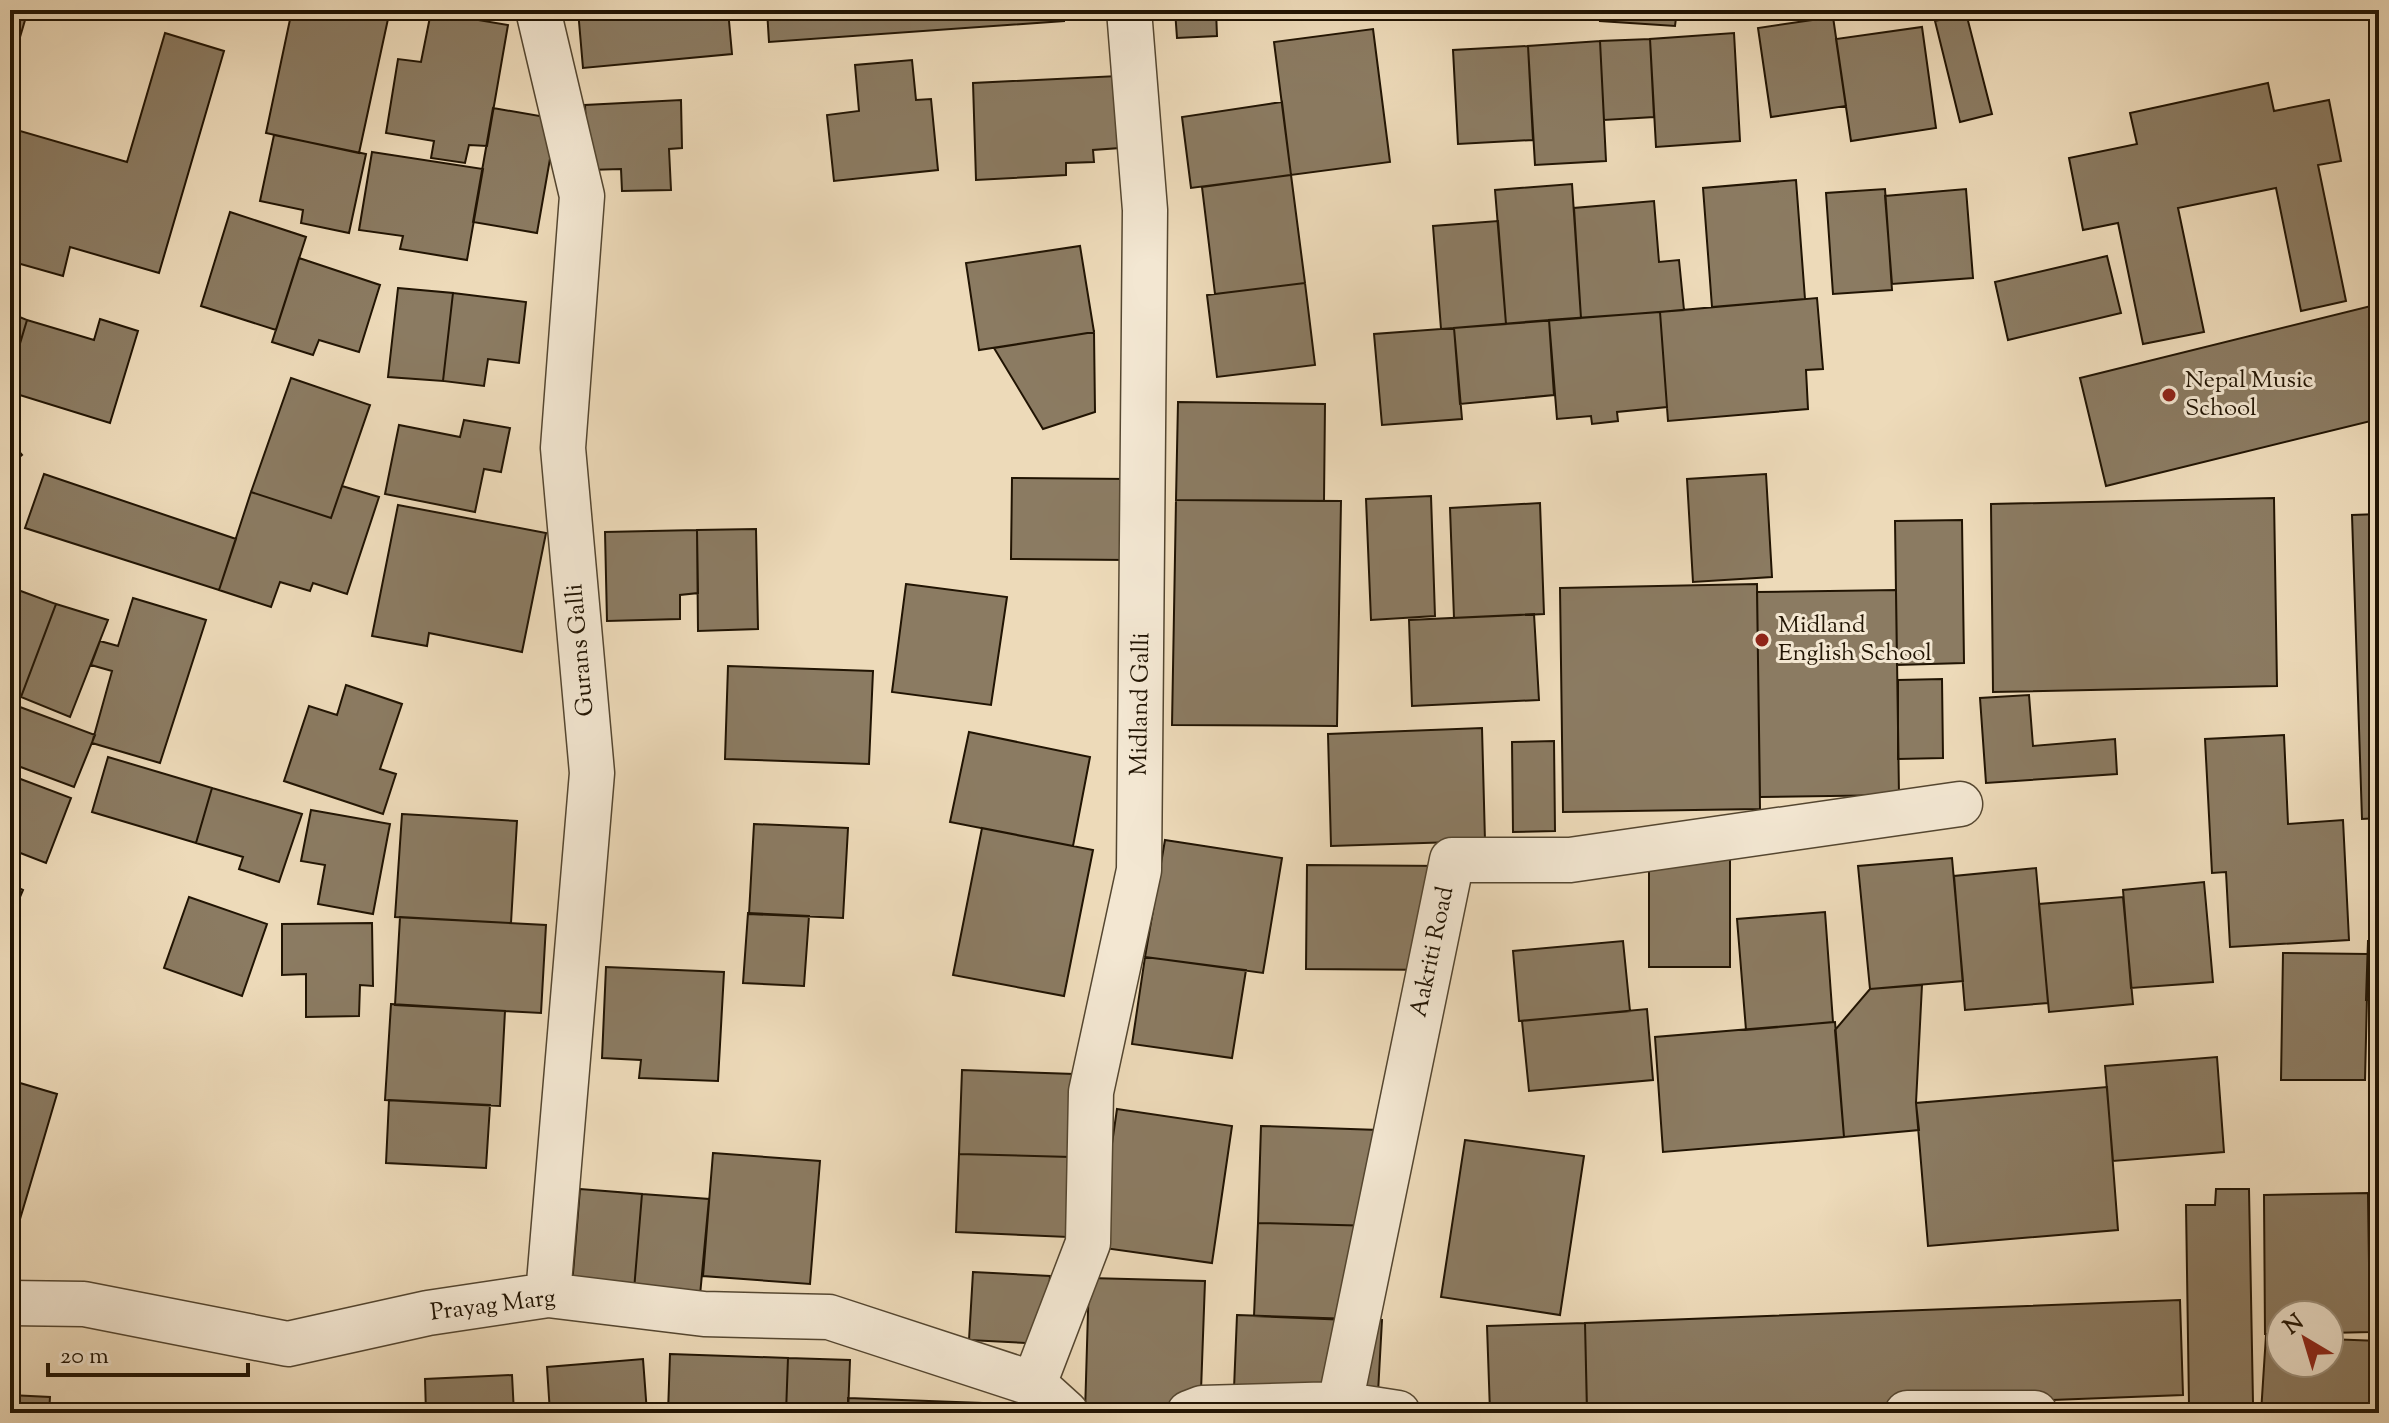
<svg xmlns="http://www.w3.org/2000/svg" width="2389" height="1423" font-family="'Sorts Mill Goudy',serif">
	<style>
		.building { fill: #8b7b62; stroke: #211403; stroke-width: 2 }
		.lines { fill: none; stroke-linecap: round; stroke-linejoin: round }
		.minor-casing { stroke: #544630; stroke-width: 47 }
		.minor { stroke: #f3e7d2; stroke-width: 44 }
		.poi-dot { fill: #8f2418; stroke: #f3e7d2; stroke-width: 3 }
		.labels { text-anchor: middle; dominant-baseline: central; stroke-width: 6; stroke-linejoin: round; paint-order: stroke }
		.poi-label { font-size: 24px; fill: #211403; stroke: #f3e7d2; text-anchor: start }
		.street-label { font-size: 24px; fill: #211403; stroke: #f3e7d2 }
	</style>
	<rect width="100%" height="100%" fill="#eddab9"/>
	<filter id="stains"><feTurbulence type="fractalNoise" baseFrequency=".0025" numOctaves="4"/><feColorMatrix values="0 0 0 0 .2 0 0 0 0 .09 0 0 0 0 .02 0 0 0 .5 -.17"/></filter>
	<radialGradient id="worn" r=".72"><stop offset=".6" stop-color="#630" stop-opacity="0"/><stop offset="1" stop-color="#630" stop-opacity=".3"/></radialGradient>
	<path class="building" d="M 10,10 L 28,10 L 10,71 Z
		M 292,10 L 345,10 L 388,19 L 359,153 L 266,133 Z
		M 578,10 L 728,10 L 732,54 L 583,68 Z
		M 767,10 L 1063,10 L 1064,21 L 769,42 Z
		M 1075,10 L 1102,10 L 1099,17 Z
		M 1175,10 L 1216,10 L 1217,36 L 1177,38 Z
		M 1271,10 L 1378,10 L 1378,11 L 1272,17 Z
		M 1416,10 L 1467,10 L 1467,19 L 1416,18 Z
		M 1601,10 L 1677,10 L 1675,26 L 1600,21 Z
		M 431,12 L 508,25 L 487,146 L 469,145 L 465,163 L 431,158 L 434,141 L 386,133 L 398,59 L 421,62 Z
		M 1966,13 L 1992,114 L 1960,122 L 1935,21 Z
		M 1833,17 L 1846,106 L 1771,117 L 1758,28 Z
		M 1922,27 L 1936,128 L 1851,141 L 1836,39 Z
		M 1373,29 L 1390,162 L 1291,175 L 1274,42 Z
		M 165,33 L 224,51 L 159,273 L 70,247 L 63,276 L 10,261 L 10,128 L 127,162 Z
		M 1734,33 L 1740,141 L 1656,147 L 1650,39 Z
		M 1650,39 L 1654,117 L 1604,120 L 1600,41 Z
		M 1600,41 L 1606,161 L 1535,165 L 1528,46 Z
		M 1528,46 L 1533,140 L 1458,144 L 1453,50 Z
		M 912,60 L 916,100 L 931,99 L 938,170 L 834,181 L 827,115 L 859,111 L 855,65 Z
		M 1118,76 L 1120,148 L 1093,150 L 1094,162 L 1066,163 L 1066,175 L 976,180 L 973,83 Z
		M 2268,83 L 2274,111 L 2329,100 L 2341,161 L 2318,165 L 2346,301 L 2301,311 L 2276,188 L 2178,208 L 2204,332 L 2143,344 L 2118,223 L 2083,230 L 2069,158 L 2137,144 L 2130,113 Z
		M 681,100 L 682,148 L 669,149 L 671,190 L 622,191 L 621,169 L 588,170 L 585,105 Z
		M 1282,102 L 1291,175 L 1191,188 L 1182,117 Z
		M 493,108 L 557,119 L 537,233 L 473,222 Z
		M 274,135 L 366,154 L 349,233 L 301,223 L 303,210 L 260,201 Z
		M 372,152 L 483,169 L 467,260 L 400,249 L 403,236 L 359,230 Z
		M 1291,175 L 1305,283 L 1215,294 L 1202,187 Z
		M 1796,180 L 1805,299 L 1712,307 L 1703,188 Z
		M 1572,184 L 1581,318 L 1506,324 L 1495,190 Z
		M 1885,189 L 1892,290 L 1833,294 L 1826,193 Z
		M 1966,189 L 1973,278 L 1892,284 L 1885,196 Z
		M 1654,201 L 1659,262 L 1679,260 L 1684,310 L 1581,318 L 1574,208 Z
		M 230,212 L 306,237 L 276,330 L 201,306 Z
		M 1498,221 L 1506,324 L 1441,329 L 1433,226 Z
		M 1080,246 L 1094,332 L 979,350 L 966,263 Z
		M 2107,256 L 2121,313 L 2008,340 L 1995,282 Z
		M 299,258 L 380,285 L 359,352 L 319,340 L 313,355 L 272,342 Z
		M 1305,283 L 1315,365 L 1217,377 L 1207,295 Z
		M 398,288 L 453,293 L 443,381 L 388,377 Z
		M 453,293 L 526,302 L 519,363 L 488,359 L 484,386 L 443,381 Z
		M 1817,298 L 1823,369 L 1806,370 L 1808,409 L 1668,421 L 1660,312 Z
		M 2379,304 L 2379,419 L 2106,486 L 2080,378 Z
		M 1660,312 L 1667,407 L 1617,412 L 1618,421 L 1592,424 L 1591,416 L 1557,419 L 1549,320 Z
		M 10,313 L 27,320 L 10,377 Z
		M 100,319 L 138,331 L 110,423 L 10,392 L 10,377 L 27,320 L 94,340 Z
		M 1549,320 L 1554,395 L 1460,404 L 1454,328 Z
		M 1454,328 L 1462,419 L 1382,425 L 1374,334 Z
		M 1094,332 L 1095,412 L 1043,429 L 994,348 Z
		M 291,378 L 370,405 L 331,518 L 251,492 Z
		M 1178,402 L 1325,404 L 1324,501 L 1176,500 Z
		M 464,420 L 510,428 L 501,472 L 484,469 L 475,512 L 385,494 L 399,425 L 460,437 Z
		M 10,441 L 22,455 L 10,465 Z
		M 44,474 L 236,539 L 219,590 L 25,528 Z
		M 1766,474 L 1772,577 L 1693,582 L 1687,479 Z
		M 1012,478 L 1130,479 L 1128,560 L 1011,559 Z
		M 342,486 L 379,497 L 347,594 L 313,583 L 310,591 L 280,582 L 271,607 L 219,590 L 251,492 L 331,518 Z
		M 1431,496 L 1435,616 L 1371,620 L 1366,499 Z
		M 2274,498 L 2277,686 L 1993,692 L 1991,504 Z
		M 1176,500 L 1341,501 L 1337,726 L 1172,725 Z
		M 1540,503 L 1544,614 L 1454,618 L 1450,508 Z
		M 398,505 L 546,533 L 522,652 L 429,633 L 427,646 L 372,636 Z
		M 2379,514 L 2379,818 L 2362,819 L 2352,515 Z
		M 1962,520 L 1964,663 L 1897,665 L 1895,521 Z
		M 756,529 L 758,629 L 698,631 L 697,530 Z
		M 697,530 L 698,593 L 680,595 L 680,619 L 607,621 L 605,532 Z
		M 906,584 L 1007,597 L 991,705 L 892,692 Z
		M 1757,584 L 1760,809 L 1563,812 L 1560,588 Z
		M 10,587 L 56,604 L 21,697 L 10,693 Z
		M 1896,590 L 1899,795 L 1760,797 L 1757,592 Z
		M 133,598 L 206,620 L 160,763 L 92,743 L 112,671 L 91,665 L 100,641 L 118,646 Z
		M 56,604 L 108,620 L 70,717 L 21,697 Z
		M 1534,614 L 1539,700 L 1412,706 L 1409,620 Z
		M 728,666 L 873,671 L 869,764 L 725,759 Z
		M 1942,679 L 1943,758 L 1898,759 L 1898,680 Z
		M 346,685 L 402,704 L 380,769 L 396,774 L 383,814 L 284,781 L 309,706 L 337,715 Z
		M 2029,695 L 2033,746 L 2115,739 L 2117,774 L 1986,783 L 1980,698 Z
		M 12,704 L 95,735 L 74,787 L 10,763 Z
		M 1482,728 L 1485,841 L 1331,846 L 1328,734 Z
		M 969,732 L 1090,757 L 1073,846 L 950,822 Z
		M 2284,735 L 2288,824 L 2343,820 L 2349,940 L 2230,947 L 2226,872 L 2212,873 L 2205,739 Z
		M 1554,741 L 1555,831 L 1513,832 L 1512,742 Z
		M 108,757 L 212,788 L 196,843 L 92,812 Z
		M 10,775 L 71,798 L 46,863 L 10,849 Z
		M 212,788 L 302,814 L 279,882 L 239,869 L 243,857 L 196,843 Z
		M 311,810 L 390,824 L 373,914 L 318,904 L 325,865 L 301,861 Z
		M 402,814 L 517,821 L 511,923 L 395,917 Z
		M 754,824 L 848,828 L 843,918 L 749,914 Z
		M 982,828 L 1093,850 L 1064,996 L 953,975 Z
		M 1165,840 L 1282,858 L 1263,973 L 1145,957 Z
		M 1649,852 L 1730,852 L 1730,967 L 1649,967 Z
		M 1952,858 L 1963,981 L 1870,989 L 1858,866 Z
		M 1307,865 L 1446,866 L 1444,970 L 1306,969 Z
		M 2036,868 L 2048,1003 L 1965,1010 L 1954,876 Z
		M 2204,882 L 2213,982 L 2131,988 L 2123,890 Z
		M 10,884 L 23,890 L 10,920 Z
		M 189,897 L 267,924 L 242,996 L 164,968 Z
		M 2123,897 L 2133,1004 L 2049,1012 L 2039,904 Z
		M 1825,912 L 1833,1022 L 1746,1030 L 1737,919 Z
		M 748,913 L 809,916 L 804,986 L 743,983 Z
		M 400,917 L 546,925 L 541,1013 L 395,1005 Z
		M 372,923 L 373,986 L 360,985 L 359,1016 L 306,1017 L 306,974 L 282,975 L 282,924 Z
		M 1623,941 L 1630,1011 L 1519,1021 L 1513,951 Z
		M 2368,941 L 2379,941 L 2379,1000 L 2366,1000 Z
		M 2283,953 L 2368,954 L 2365,1080 L 2281,1080 Z
		M 1145,957 L 1246,970 L 1232,1058 L 1132,1044 Z
		M 606,967 L 724,972 L 718,1081 L 639,1078 L 641,1060 L 602,1058 Z
		M 1922,985 L 1916,1103 L 1919,1130 L 1844,1137 L 1835,1030 L 1870,989 Z
		M 391,1004 L 505,1011 L 500,1106 L 385,1100 Z
		M 1647,1009 L 1653,1080 L 1529,1091 L 1522,1021 Z
		M 1835,1022 L 1844,1137 L 1663,1152 L 1655,1037 Z
		M 2217,1057 L 2224,1152 L 2113,1161 L 2105,1066 Z
		M 962,1070 L 1074,1074 L 1071,1157 L 959,1154 Z
		M 10,1080 L 57,1094 L 10,1253 Z
		M 2107,1087 L 2118,1230 L 1928,1246 L 1916,1103 Z
		M 389,1100 L 490,1105 L 486,1168 L 386,1163 Z
		M 1117,1109 L 1232,1126 L 1212,1263 L 1097,1247 Z
		M 1261,1126 L 1379,1130 L 1376,1226 L 1258,1223 Z
		M 1465,1140 L 1584,1156 L 1560,1315 L 1441,1297 Z
		M 713,1153 L 820,1161 L 810,1284 L 703,1276 Z
		M 959,1154 L 1071,1157 L 1068,1237 L 956,1232 Z
		M 580,1189 L 642,1194 L 634,1290 L 572,1285 Z
		M 2216,1189 L 2249,1189 L 2253,1403 L 2189,1405 L 2186,1205 L 2215,1205 Z
		M 2368,1193 L 2370,1332 L 2329,1333 L 2329,1315 L 2281,1315 L 2281,1334 L 2265,1334 L 2264,1195 Z
		M 642,1194 L 709,1199 L 699,1306 L 634,1290 Z
		M 1258,1223 L 1376,1226 L 1372,1321 L 1254,1316 Z
		M 973,1272 L 1050,1276 L 1046,1344 L 969,1340 Z
		M 1089,1278 L 1205,1281 L 1201,1391 L 1166,1413 L 1085,1413 Z
		M 2180,1300 L 2183,1395 L 1705,1413 L 1587,1413 L 1585,1323 Z
		M 1237,1315 L 1382,1320 L 1378,1393 L 1234,1389 Z
		M 1585,1323 L 1587,1409 L 1490,1412 L 1487,1326 Z
		M 2266,1335 L 2281,1336 L 2281,1363 L 2329,1363 L 2329,1339 L 2379,1341 L 2379,1413 L 2261,1413 Z
		M 670,1354 L 788,1358 L 786,1413 L 668,1413 Z
		M 788,1358 L 850,1360 L 848,1413 L 786,1413 Z
		M 643,1359 L 647,1413 L 550,1413 L 547,1367 Z
		M 512,1375 L 514,1413 L 426,1413 L 425,1379 Z
		M 10,1395 L 50,1397 L 49,1413 L 10,1413 Z
		M 848,1398 L 982,1403 L 981,1413 L 848,1413 Z
		M 426,1410 L 426,1413 L 358,1413 Z"/>
	<g class="lines">
		<defs>
			<path id="minor" d="M 538,10 L 582,196 L 563,448 L 592,773 L 548,1295
				M 10,1303 L 84,1304 L 288,1344 L 428,1313 L 548,1295 L 704,1314 L 829,1317 L 1034,1384 L 1047,1411
				M 1340,1404 L 1452,860 L 1570,860 L 1960,804
				M 1066,1413 L 1034,1384 L 1088,1243 L 1091,1092 L 1139,870 L 1145,210 L 1129,10
				M 1189,1413 L 1202,1408 L 1340,1404 L 1398,1413
				M 1907,1413 L 2035,1413"/>
		</defs>
		<use href="#minor" class="minor-casing"/>
		<use href="#minor" class="minor"/>
	</g>
	<g class="poi-dot">
		<circle cx="2169" cy="395" r="8"/>
		<circle cx="1762" cy="640" r="8"/>
	</g>
	<g class="labels">
		<g class="poi-label">
			<text x="2185" y="381">Nepal Music<tspan x="2185" dy="28">School</tspan></text>
			<text x="1778" y="626">Midland<tspan x="1778" dy="28">English School</tspan></text>
		</g>
		<g class="street-label">
			<text transform="translate(581 650) rotate(-95)">Gurans Galli</text>
			<text transform="translate(1141 704) rotate(-89)">Midland Galli</text>
			<text transform="translate(1433 952) rotate(-78)">Aakriti Road</text>
			<text transform="translate(493 1306) rotate(-7)">Prayag Marg</text>
		</g>
	</g>
	<rect width="2389" height="1423" fill="none" stroke="#eddab9" stroke-width="40"/>
	<rect x="12" y="12" width="2365" height="1399" fill="none" stroke="#211403" stroke-width="4"/>
	<rect x="20" y="20" width="2349" height="1383" fill="none" stroke="#211403" stroke-width="2"/>
	<g transform="translate(2305 1339) rotate(322)"><circle r="38" fill="#f3e7d2" stroke="#9f937f" stroke-width="2"/>
	<path d="M0-6L14 30L0 20L-14 30Z" fill="#8f2418"/>
	<text y="-12" font-size="22" font-weight="bold" text-anchor="middle" fill="#211403">N</text>
	</g>
	<path d="M48 1363v12h200v-12" fill="none" stroke="#211403" stroke-width="4"/>
	<text x="60" y="1363" font-size="24" fill="#211403" stroke="#f3e7d2" stroke-width="6" paint-order="stroke">20 m</text>
	<rect width="100%" height="100%" filter="url(#stains)"/>
	<rect width="100%" height="100%" fill="url(#worn)"/>
</svg>
